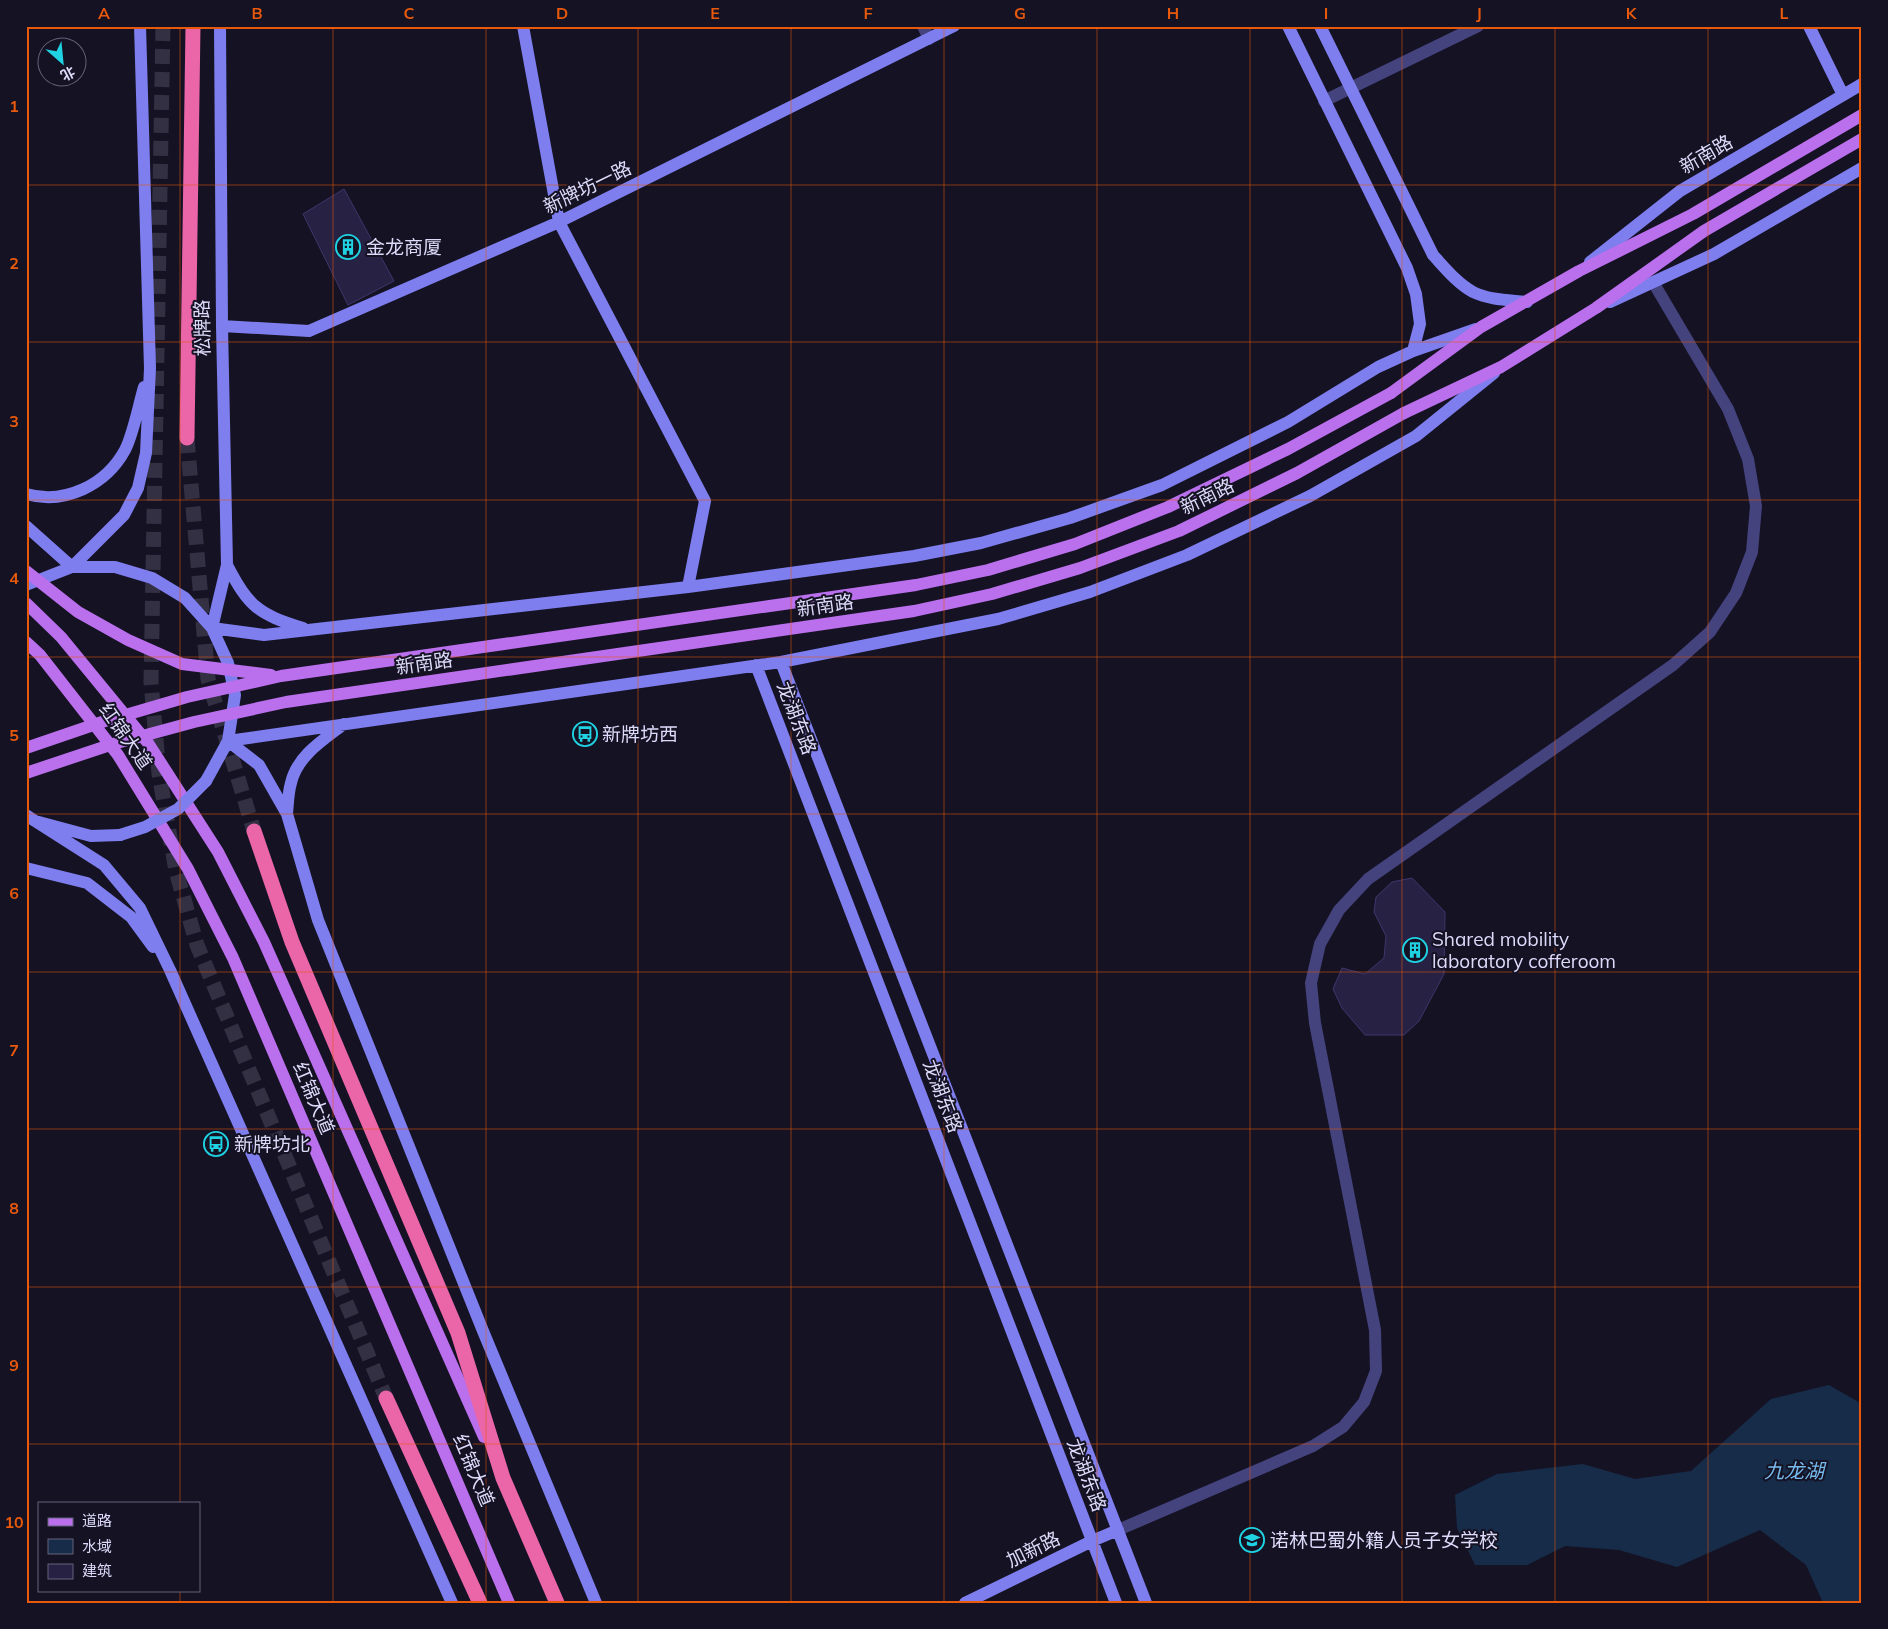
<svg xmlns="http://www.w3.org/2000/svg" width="1888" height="1629" font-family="Mulish,'Noto Sans SC',sans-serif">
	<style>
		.water { fill: #172c48 }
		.building { fill: #272143; stroke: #3f366c }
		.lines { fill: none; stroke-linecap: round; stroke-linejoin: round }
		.highway-tunnel { stroke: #333044; stroke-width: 15; stroke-dasharray: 15 8; stroke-linecap: butt }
		.street { stroke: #44437d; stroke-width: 12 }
		.secondary { stroke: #7e7eee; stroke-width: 12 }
		.primary { stroke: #ba6fec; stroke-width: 12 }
		.highway { stroke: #eb65a9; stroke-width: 15 }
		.secondary-bridge { stroke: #7e7eee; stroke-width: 12 }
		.primary-bridge { stroke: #ba6fec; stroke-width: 12 }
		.grid { fill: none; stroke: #e8590c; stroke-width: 1; stroke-opacity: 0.55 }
		.labels { text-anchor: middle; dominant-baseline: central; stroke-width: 4; stroke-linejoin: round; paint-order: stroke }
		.street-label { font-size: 19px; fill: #dddafa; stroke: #151224 }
		.poi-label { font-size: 19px; fill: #dddafa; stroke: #151224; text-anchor: start }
		.water-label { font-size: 20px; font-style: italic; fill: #76b9ed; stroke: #151224 }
		.neatline { fill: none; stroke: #e8590c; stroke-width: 2 }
		.grid-label { font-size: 16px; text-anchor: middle; font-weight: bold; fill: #e8590c }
	</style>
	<rect width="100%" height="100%" fill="#151224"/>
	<path class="water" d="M 1829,1385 L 1862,1404 L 1862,1603 L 1823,1603 L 1806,1565 L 1760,1530 L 1677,1567 L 1619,1550 L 1565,1546 L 1527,1565 L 1475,1565 L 1457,1528 L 1455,1495 L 1497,1474 L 1583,1464 L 1635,1479 L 1691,1471 L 1771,1399 Z"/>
	<path class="building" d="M 344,189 L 394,281 L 348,305 L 303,214 Z
		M 1412,878 L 1445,912 L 1444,974 L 1419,1021 L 1404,1035 L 1365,1035 L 1342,1008 L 1333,989 L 1342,968 L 1365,974 L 1384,958 L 1386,936 L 1374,912 L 1376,897 L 1392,882 Z"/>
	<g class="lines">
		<path class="highway-tunnel" d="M 163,26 L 151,682 L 159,774 L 176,871 L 197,945 L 386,1398
			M 187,438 L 208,679 L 254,831"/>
		<path class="street" d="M 923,26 L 929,39
			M 1324,101 L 1478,26
			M 1118,1530 L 1313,1446 L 1343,1427 L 1364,1402 L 1376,1371 L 1375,1330 L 1315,1023 L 1311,983 L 1320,944 L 1339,910 L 1368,879 L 1673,665 L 1710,632 L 1736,593 L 1752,552 L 1756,506 L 1748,459 L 1728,409 L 1653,282"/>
		<path class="secondary" d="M 523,26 L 559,222 L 705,501 L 688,587
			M 1288,26 L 1407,268 L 1416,294 L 1420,324 L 1413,351
			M 1320,26 L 1433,255 C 1445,268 1457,283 1473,292 C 1489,300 1510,300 1527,302
			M 1809,26 L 1843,95
			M 1590,262 L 1680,191 L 1862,84
			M 1610,302 L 1714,254 L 1862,168
			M 222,326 L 309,331 L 559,222 L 954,26
			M 26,494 C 65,505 106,485 125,450 C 133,435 139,404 144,387
			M 26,526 L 72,567
			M 227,565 C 249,607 258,614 303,628
			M 72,567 L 124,515 L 138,488 L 146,453 L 150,368 L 140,26
			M 26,585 L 72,567 L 115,567 L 152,578 L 185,598 L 212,628 L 228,663 L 235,695 L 228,741 L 206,781
			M 212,628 L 264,635 L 688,587 L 914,556 L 981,543 L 1070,518 L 1162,485 L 1288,422 L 1378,367 L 1413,351 L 1476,329
			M 212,628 L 227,565 L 222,326 L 220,26
			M 781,662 L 1146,1603
			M 756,665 L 1116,1603
			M 228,741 L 781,662 L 998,619 L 1090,592 L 1187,555 L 1310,496 L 1416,436 L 1494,373
			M 228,741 L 259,765 L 287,814 L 318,920 L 483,1331 L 596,1603
			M 287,814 C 288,804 288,793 291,783 C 297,756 323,740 344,724
			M 26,815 L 35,821 L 91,836 L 120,835
			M 35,821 L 104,865 L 140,908 L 170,970 L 452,1603
			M 26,868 L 87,883 L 131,917 L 153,947
			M 965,1603 L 1092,1541 L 1118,1530"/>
		<path class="primary" d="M 1391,393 L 1481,327 L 1579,271 L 1693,214 L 1862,115
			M 1404,413 L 1501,367 L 1596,308 L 1704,231 L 1862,139
			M 26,603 L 61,637 L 148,743 L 218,852 L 264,942 L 484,1437
			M 26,642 L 40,655 L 118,755 L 188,869 L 233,958 L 509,1603"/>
		<path class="highway" d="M 187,438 L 193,26
			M 254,831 L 292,942 L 458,1333 L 503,1478 L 557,1603
			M 386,1398 L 480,1603"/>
		<path class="secondary-bridge" d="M 120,835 L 145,827 L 178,809 L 206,781"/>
		<path class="primary-bridge" d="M 26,571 L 78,612 L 128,640 L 182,664 L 271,675
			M 26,748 L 105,721 L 187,697 L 281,676 L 916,585 L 988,570 L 1075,544 L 1168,507 L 1288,449 L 1391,393
			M 26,773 L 113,744 L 194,722 L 286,702 L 914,611 L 992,594 L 1080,568 L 1179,531 L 1297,473 L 1404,413"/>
	</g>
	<path class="grid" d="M 180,26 L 180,1503M 333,26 L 333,1603M 486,26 L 486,1603M 638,26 L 638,1603M 791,26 L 791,1603M 944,26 L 944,1603M 1097,26 L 1097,1603M 1250,26 L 1250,1603M 1402,26 L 1402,1603M 1555,26 L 1555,1603M 1708,26 L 1708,1603M 26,185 L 1862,185M 26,342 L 1862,342M 26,500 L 1862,500M 26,657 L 1862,657M 26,814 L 1862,814M 26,972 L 1862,972M 26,1129 L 1862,1129M 26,1287 L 1862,1287M 26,1444 L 1862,1444M 180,1590 L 180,1603"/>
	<defs>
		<symbol id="building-ring" viewBox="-11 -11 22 22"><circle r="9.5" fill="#151224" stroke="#1fd3e2" stroke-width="1.5"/><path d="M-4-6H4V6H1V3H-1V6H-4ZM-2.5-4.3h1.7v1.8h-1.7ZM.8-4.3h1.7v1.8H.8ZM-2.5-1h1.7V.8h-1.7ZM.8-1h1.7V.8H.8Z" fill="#1fd3e2"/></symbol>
		<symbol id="bus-ring" viewBox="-11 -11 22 22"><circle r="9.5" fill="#151224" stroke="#1fd3e2" stroke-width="1.5"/><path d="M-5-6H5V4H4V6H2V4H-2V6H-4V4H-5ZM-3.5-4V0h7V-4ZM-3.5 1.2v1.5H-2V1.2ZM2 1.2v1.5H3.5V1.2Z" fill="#1fd3e2"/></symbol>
		<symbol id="school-ring" viewBox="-11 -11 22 22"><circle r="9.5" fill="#151224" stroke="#1fd3e2" stroke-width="1.5"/><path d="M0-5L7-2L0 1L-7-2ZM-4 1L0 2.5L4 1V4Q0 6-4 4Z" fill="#1fd3e2"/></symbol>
	</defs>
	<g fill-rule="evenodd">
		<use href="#building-ring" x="334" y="233" width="28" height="28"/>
		<use href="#bus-ring" x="571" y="720" width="28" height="28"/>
		<use href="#building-ring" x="1401" y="936" width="28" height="28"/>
		<use href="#bus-ring" x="202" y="1130" width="28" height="28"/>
		<use href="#school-ring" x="1238" y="1526" width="28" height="28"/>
	</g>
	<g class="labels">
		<g class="street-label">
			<text transform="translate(1706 154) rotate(-30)">新南路</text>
			<text transform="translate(587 187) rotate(-26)">新牌坊一路</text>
			<text transform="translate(202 328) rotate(-91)">松牌路</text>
			<text transform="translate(1207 496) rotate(-26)">新南路</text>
			<text transform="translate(825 605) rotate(-8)">新南路</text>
			<text transform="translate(424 663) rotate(-8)">新南路</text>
			<text transform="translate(797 718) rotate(69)">龙湖东路</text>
			<text transform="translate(126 736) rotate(55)">红锦大道</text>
			<text transform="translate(943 1096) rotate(69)">龙湖东路</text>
			<text transform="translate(314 1098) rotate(67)">红锦大道</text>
			<text transform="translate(474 1470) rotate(67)">红锦大道</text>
			<text transform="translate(1087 1475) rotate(69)">龙湖东路</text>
			<text transform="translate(1033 1549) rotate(-26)">加新路</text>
		</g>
		<g class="poi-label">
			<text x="366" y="247">金龙商厦</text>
			<text x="602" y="734">新牌坊西</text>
			<text x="1432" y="939">Shared mobility<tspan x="1432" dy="22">laboratory cofferoom</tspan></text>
			<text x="234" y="1144">新牌坊北</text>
			<text x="1270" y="1540">诺林巴蜀外籍人员子女学校</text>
		</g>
		<g class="water-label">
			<text x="1794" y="1470">九龙湖</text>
		</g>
	</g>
	<rect width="1888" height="1629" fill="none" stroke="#151224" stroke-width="55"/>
	<rect x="38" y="1502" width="162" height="90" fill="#151224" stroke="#65627a"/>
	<rect x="48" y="1518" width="25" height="8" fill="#ba6fec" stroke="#65627a"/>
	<text x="82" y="1526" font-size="15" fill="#dddafa">道路</text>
	<rect x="48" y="1539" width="25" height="15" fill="#172c48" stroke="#65627a"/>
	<text x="82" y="1552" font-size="15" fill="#dddafa">水域</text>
	<rect x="48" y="1564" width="25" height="15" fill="#272143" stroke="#65627a"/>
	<text x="82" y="1576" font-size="15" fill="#dddafa">建筑</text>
	<g transform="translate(62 62) rotate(153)"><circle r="24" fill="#151224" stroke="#65627a"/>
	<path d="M0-4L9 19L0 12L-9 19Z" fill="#1fd3e2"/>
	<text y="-8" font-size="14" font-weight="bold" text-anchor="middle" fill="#dddafa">北</text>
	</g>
	<rect x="28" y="28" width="1832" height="1574" class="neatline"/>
	<g class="grid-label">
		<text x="104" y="19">A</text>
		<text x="257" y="19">B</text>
		<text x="409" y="19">C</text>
		<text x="562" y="19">D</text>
		<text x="715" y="19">E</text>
		<text x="868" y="19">F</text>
		<text x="1020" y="19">G</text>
		<text x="1173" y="19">H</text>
		<text x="1326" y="19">I</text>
		<text x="1479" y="19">J</text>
		<text x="1631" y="19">K</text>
		<text x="1784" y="19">L</text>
		<text x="14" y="112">1</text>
		<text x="14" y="269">2</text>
		<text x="14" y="427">3</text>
		<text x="14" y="584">4</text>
		<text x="14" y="741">5</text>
		<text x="14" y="899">6</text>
		<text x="14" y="1056">7</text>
		<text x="14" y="1214">8</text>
		<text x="14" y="1371">9</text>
		<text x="14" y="1528">10</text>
	</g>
</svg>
